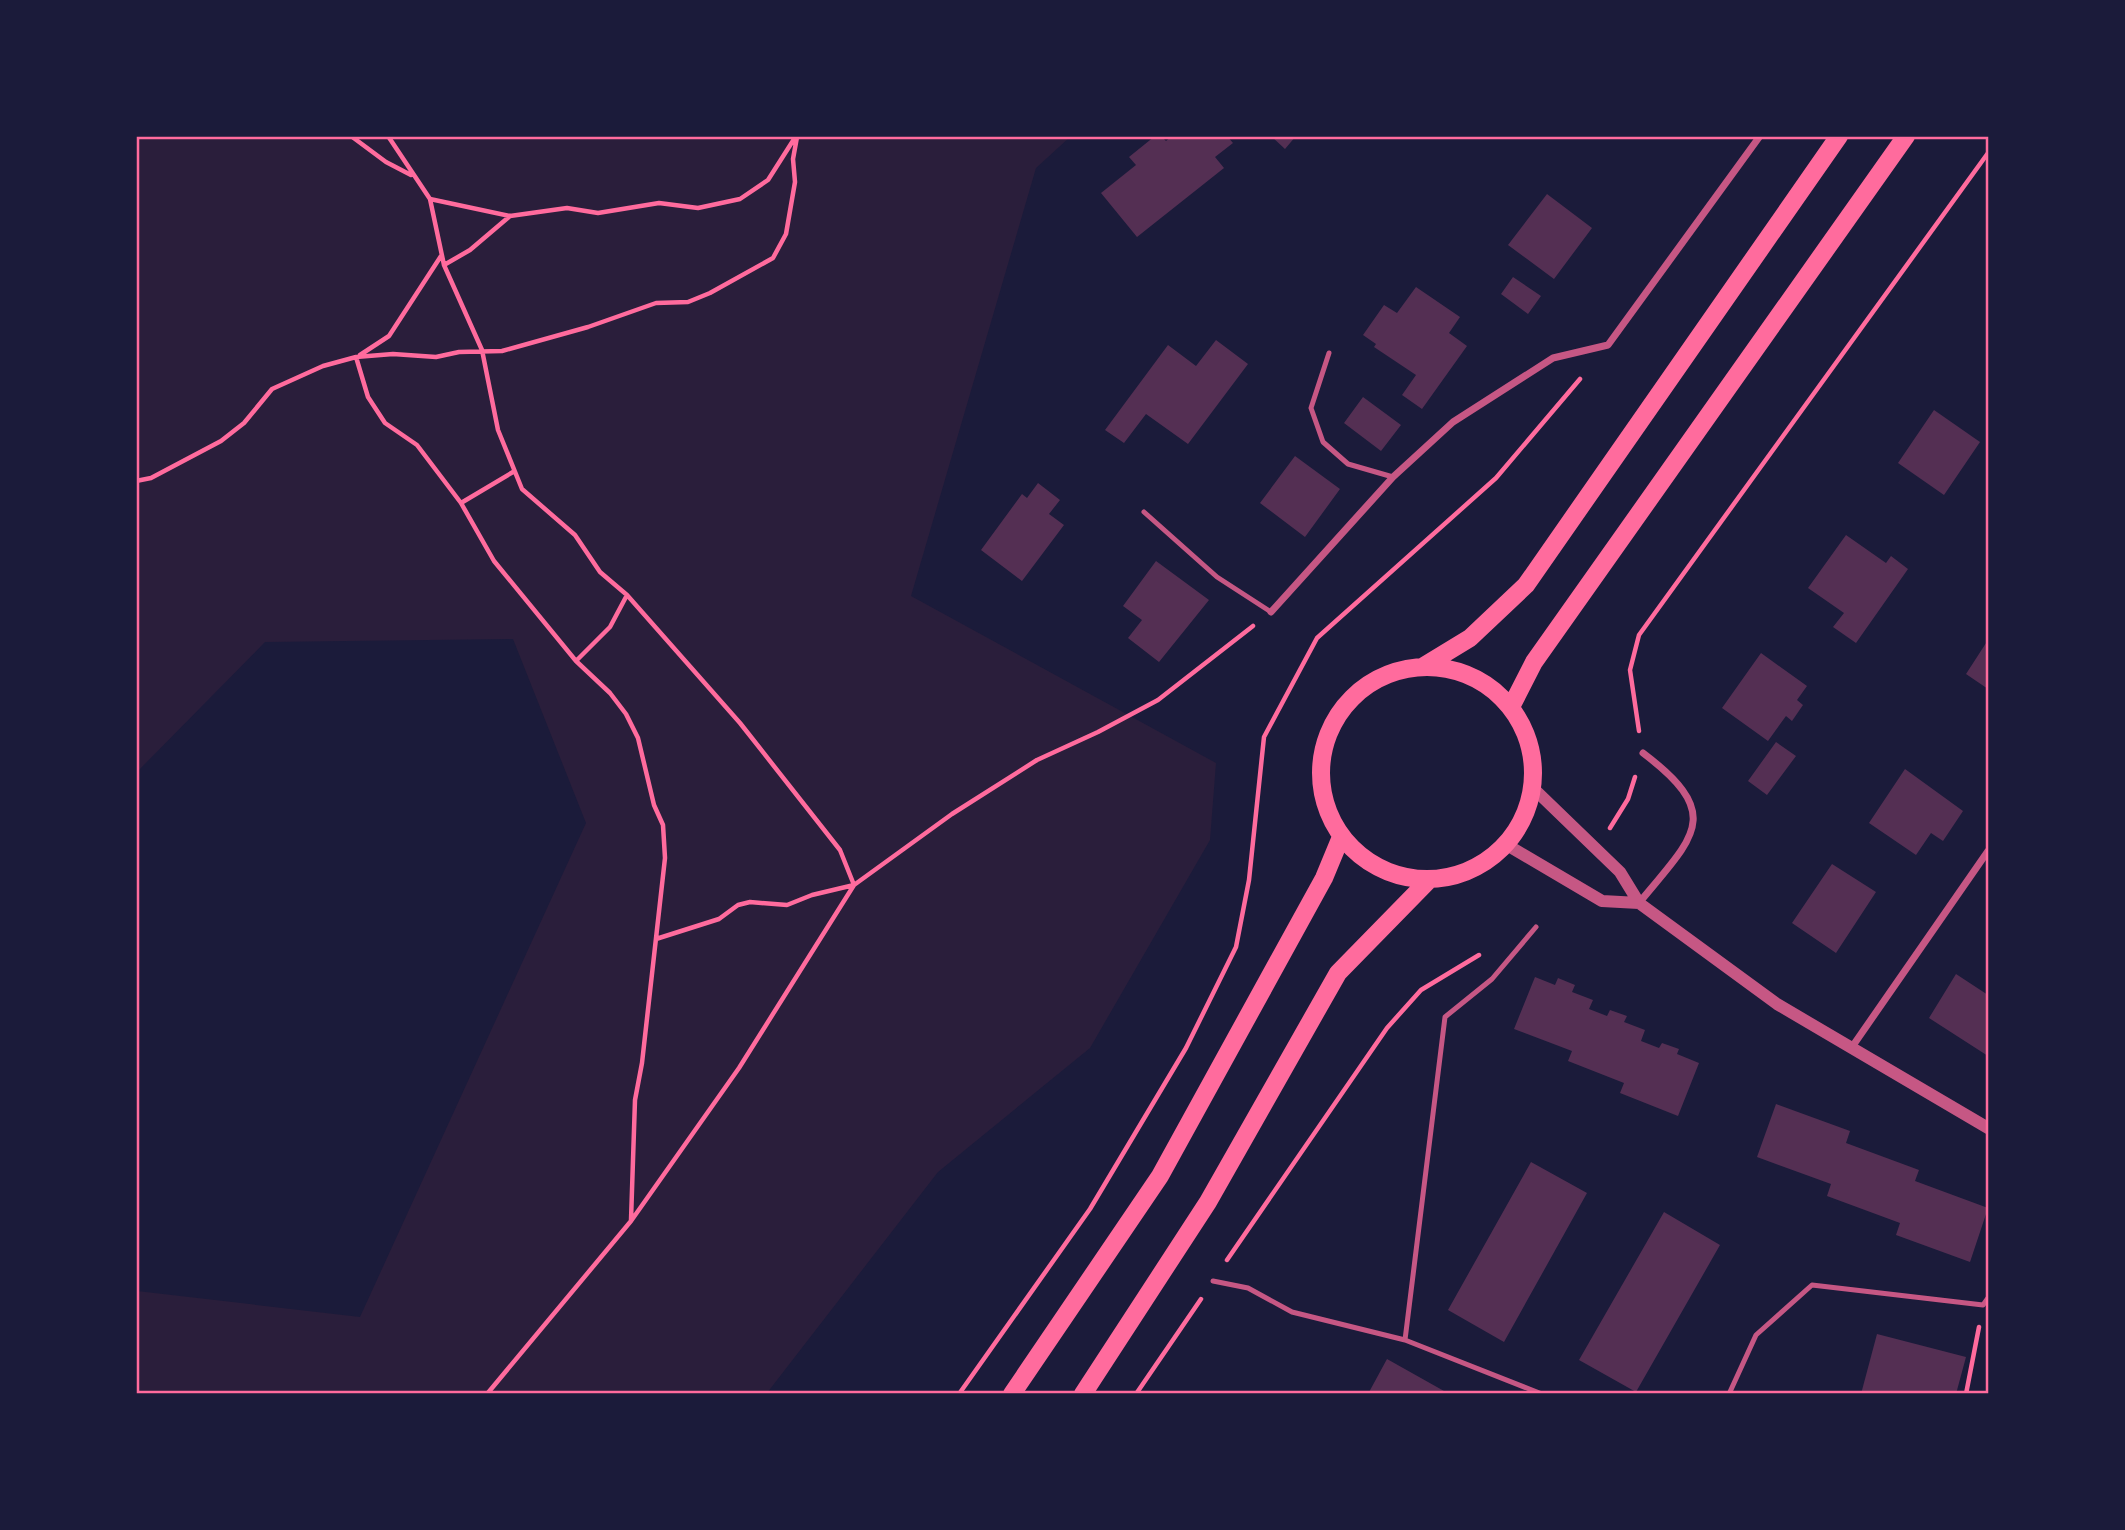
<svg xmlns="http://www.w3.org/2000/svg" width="2125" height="1530" font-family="'Libre Baskerville',serif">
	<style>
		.green { fill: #2a1e3b }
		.building { fill: #542f53 }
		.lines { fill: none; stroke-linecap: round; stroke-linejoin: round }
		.path { stroke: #ff6b9d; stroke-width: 4.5 }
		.service { stroke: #c65784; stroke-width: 5 }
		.minor { stroke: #c65784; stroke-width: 7 }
		.tertiary { stroke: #c65784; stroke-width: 12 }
		.primary { stroke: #ff6b9d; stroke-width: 18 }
		.neatline { fill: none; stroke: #ff6b9d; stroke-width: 2.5 }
	</style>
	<rect width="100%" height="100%" fill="#1b1b3a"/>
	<path class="green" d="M 137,137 L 1070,137 L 1036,168 L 911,596 L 1216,763 L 1210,840 L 1090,1048 L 938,1172 L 767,1393 L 137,1393 L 137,1291 L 360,1317 L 586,823 L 513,639 L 265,642 L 137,772 Z"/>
	<path class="building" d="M 1155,136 L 1161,136 L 1166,141 L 1172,136 L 1227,136 L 1233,143 L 1215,157 L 1224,168 L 1137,237 L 1101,193 L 1136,165 L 1129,157 Z
		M 1271,136 L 1296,136 L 1285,149 Z
		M 1547,194 L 1592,228 L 1554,279 L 1508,245 Z
		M 1513,277 L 1541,296 L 1528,314 L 1501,294 Z
		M 1416,287 L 1460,317 L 1449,333 L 1467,346 L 1422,409 L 1402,395 L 1416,375 L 1374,347 L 1376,344 L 1363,335 L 1384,305 L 1397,313 Z
		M 1216,340 L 1248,364 L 1188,444 L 1146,414 L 1124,443 L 1105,430 L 1168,345 L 1196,366 Z
		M 1363,397 L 1401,425 L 1381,451 L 1344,423 Z
		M 1934,410 L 1980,442 L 1944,495 L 1898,463 Z
		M 1295,456 L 1340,489 L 1305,537 L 1260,503 Z
		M 1038,483 L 1060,500 L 1049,514 L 1064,525 L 1022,581 L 981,550 L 1022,494 L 1027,498 Z
		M 1846,535 L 1886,563 L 1891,556 L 1908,569 L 1856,643 L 1833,627 L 1844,613 L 1808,588 Z
		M 1156,561 L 1209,600 L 1159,662 L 1128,638 L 1142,620 L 1123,606 Z
		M 1988,640 L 1988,689 L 1966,674 Z
		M 1761,653 L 1807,686 L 1797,700 L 1803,705 L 1792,721 L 1786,716 L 1768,741 L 1722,708 Z
		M 1776,742 L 1796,756 L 1767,795 L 1748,781 Z
		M 1905,769 L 1963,811 L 1943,841 L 1931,833 L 1916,855 L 1869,823 Z
		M 1832,864 L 1876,892 L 1836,953 L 1792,923 Z
		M 1956,974 L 1988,995 L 1988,1056 L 1929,1018 Z
		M 1535,977 L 1555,985 L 1558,978 L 1575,985 L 1572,992 L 1593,1000 L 1589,1009 L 1607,1016 L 1610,1010 L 1627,1016 L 1624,1022 L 1645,1030 L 1641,1041 L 1659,1048 L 1662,1043 L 1679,1049 L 1677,1054 L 1699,1063 L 1678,1116 L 1620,1093 L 1624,1083 L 1568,1061 L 1572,1051 L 1514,1029 Z
		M 1776,1104 L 1850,1131 L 1846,1143 L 1919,1170 L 1915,1181 L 1988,1208 L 1970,1262 L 1896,1235 L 1900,1223 L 1827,1196 L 1831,1184 L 1757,1157 Z
		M 1531,1162 L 1587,1193 L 1504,1342 L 1448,1310 Z
		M 1664,1212 L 1720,1245 L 1636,1392 L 1579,1360 Z
		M 1877,1334 L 1966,1357 L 1956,1394 L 1861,1394 Z
		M 1387,1359 L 1444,1391 L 1442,1394 L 1368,1394 Z"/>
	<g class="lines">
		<path class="path" d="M 351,136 L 386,162 L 411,175
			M 388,136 L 430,199
			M 444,265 L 470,250 L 510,216
			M 360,355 L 389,336 L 441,256
			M 356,357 L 368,397 L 385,423 L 417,445 L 461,503 L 494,561 L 576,661 L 610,693 L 626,714 L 638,738 L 654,805 L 663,825 L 665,858 L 642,1063 L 635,1100 L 631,1220
			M 136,481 L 151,478 L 221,441 L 244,423 L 272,389 L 323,366 L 356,357 L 393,354 L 436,357 L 459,352 L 502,351 L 588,327 L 656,303 L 688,302 L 710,293 L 773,258 L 786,234 L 795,182 L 793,159 L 797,137
			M 461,503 L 513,472
			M 576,661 L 610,627 L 627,595
			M 1639,731 L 1630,670 L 1639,635 L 1988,153
			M 1610,828 L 1628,799 L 1635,777
			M 656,939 L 719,919 L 738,905 L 750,902 L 787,905 L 812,895 L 854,885 L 840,850 L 740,723 L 627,595 L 600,572 L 575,535 L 522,489 L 498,430 L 482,350 L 444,265 L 430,199 L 510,216 L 567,208 L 598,213 L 659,203 L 698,208 L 740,199 L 768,180 L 796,136
			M 1227,1260 L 1387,1028 L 1421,990 L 1479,955
			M 487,1394 L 631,1221 L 739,1068 L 854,885 L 952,814 L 1037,760 L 1098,732 L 1158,700 L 1253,626
			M 959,1394 L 1090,1209 L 1186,1048 L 1236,947 L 1249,880 L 1264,737 L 1317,638 L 1496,478 L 1580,379
			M 1136,1394 L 1201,1299
			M 1966,1394 L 1979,1327"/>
		<path class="service" d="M 1329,353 L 1311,408 L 1323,442 L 1348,464 L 1393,477
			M 1144,512 L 1217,577 L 1271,612
			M 1536,927 L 1492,979 L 1445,1017 L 1405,1340 L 1542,1394
			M 1213,1281 L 1248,1288 L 1292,1312 L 1405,1340
			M 1729,1394 L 1756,1335 L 1812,1285 L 1983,1305 L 1988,1298"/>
		<path class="minor" d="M 1271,612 L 1393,477 L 1453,422 L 1553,358 L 1608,345 L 1760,136
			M 1639,903 C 1694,836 1725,815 1643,753
			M 1852,1047 L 1988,851"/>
		<path class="tertiary" d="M 1533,788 L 1620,872 L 1639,903 L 1777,1004 L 1988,1128
			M 1507,845 L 1602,901 L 1639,903"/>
		<path class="primary" d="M 1424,666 L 1470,638 L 1526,585 L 1839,136
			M1321 773a106 106 0 1 1 212 0a106 106 0 1 1-212 0Z
			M 1511,707 L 1534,662 L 1906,136
			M 1012,1394 L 1160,1176 L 1324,878 L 1341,837
			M 1083,1394 L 1208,1202 L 1338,973 L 1428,881"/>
	</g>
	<rect width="2125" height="1530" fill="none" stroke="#1b1b3a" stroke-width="276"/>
	<rect x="138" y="138" width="1849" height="1254" class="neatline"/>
</svg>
